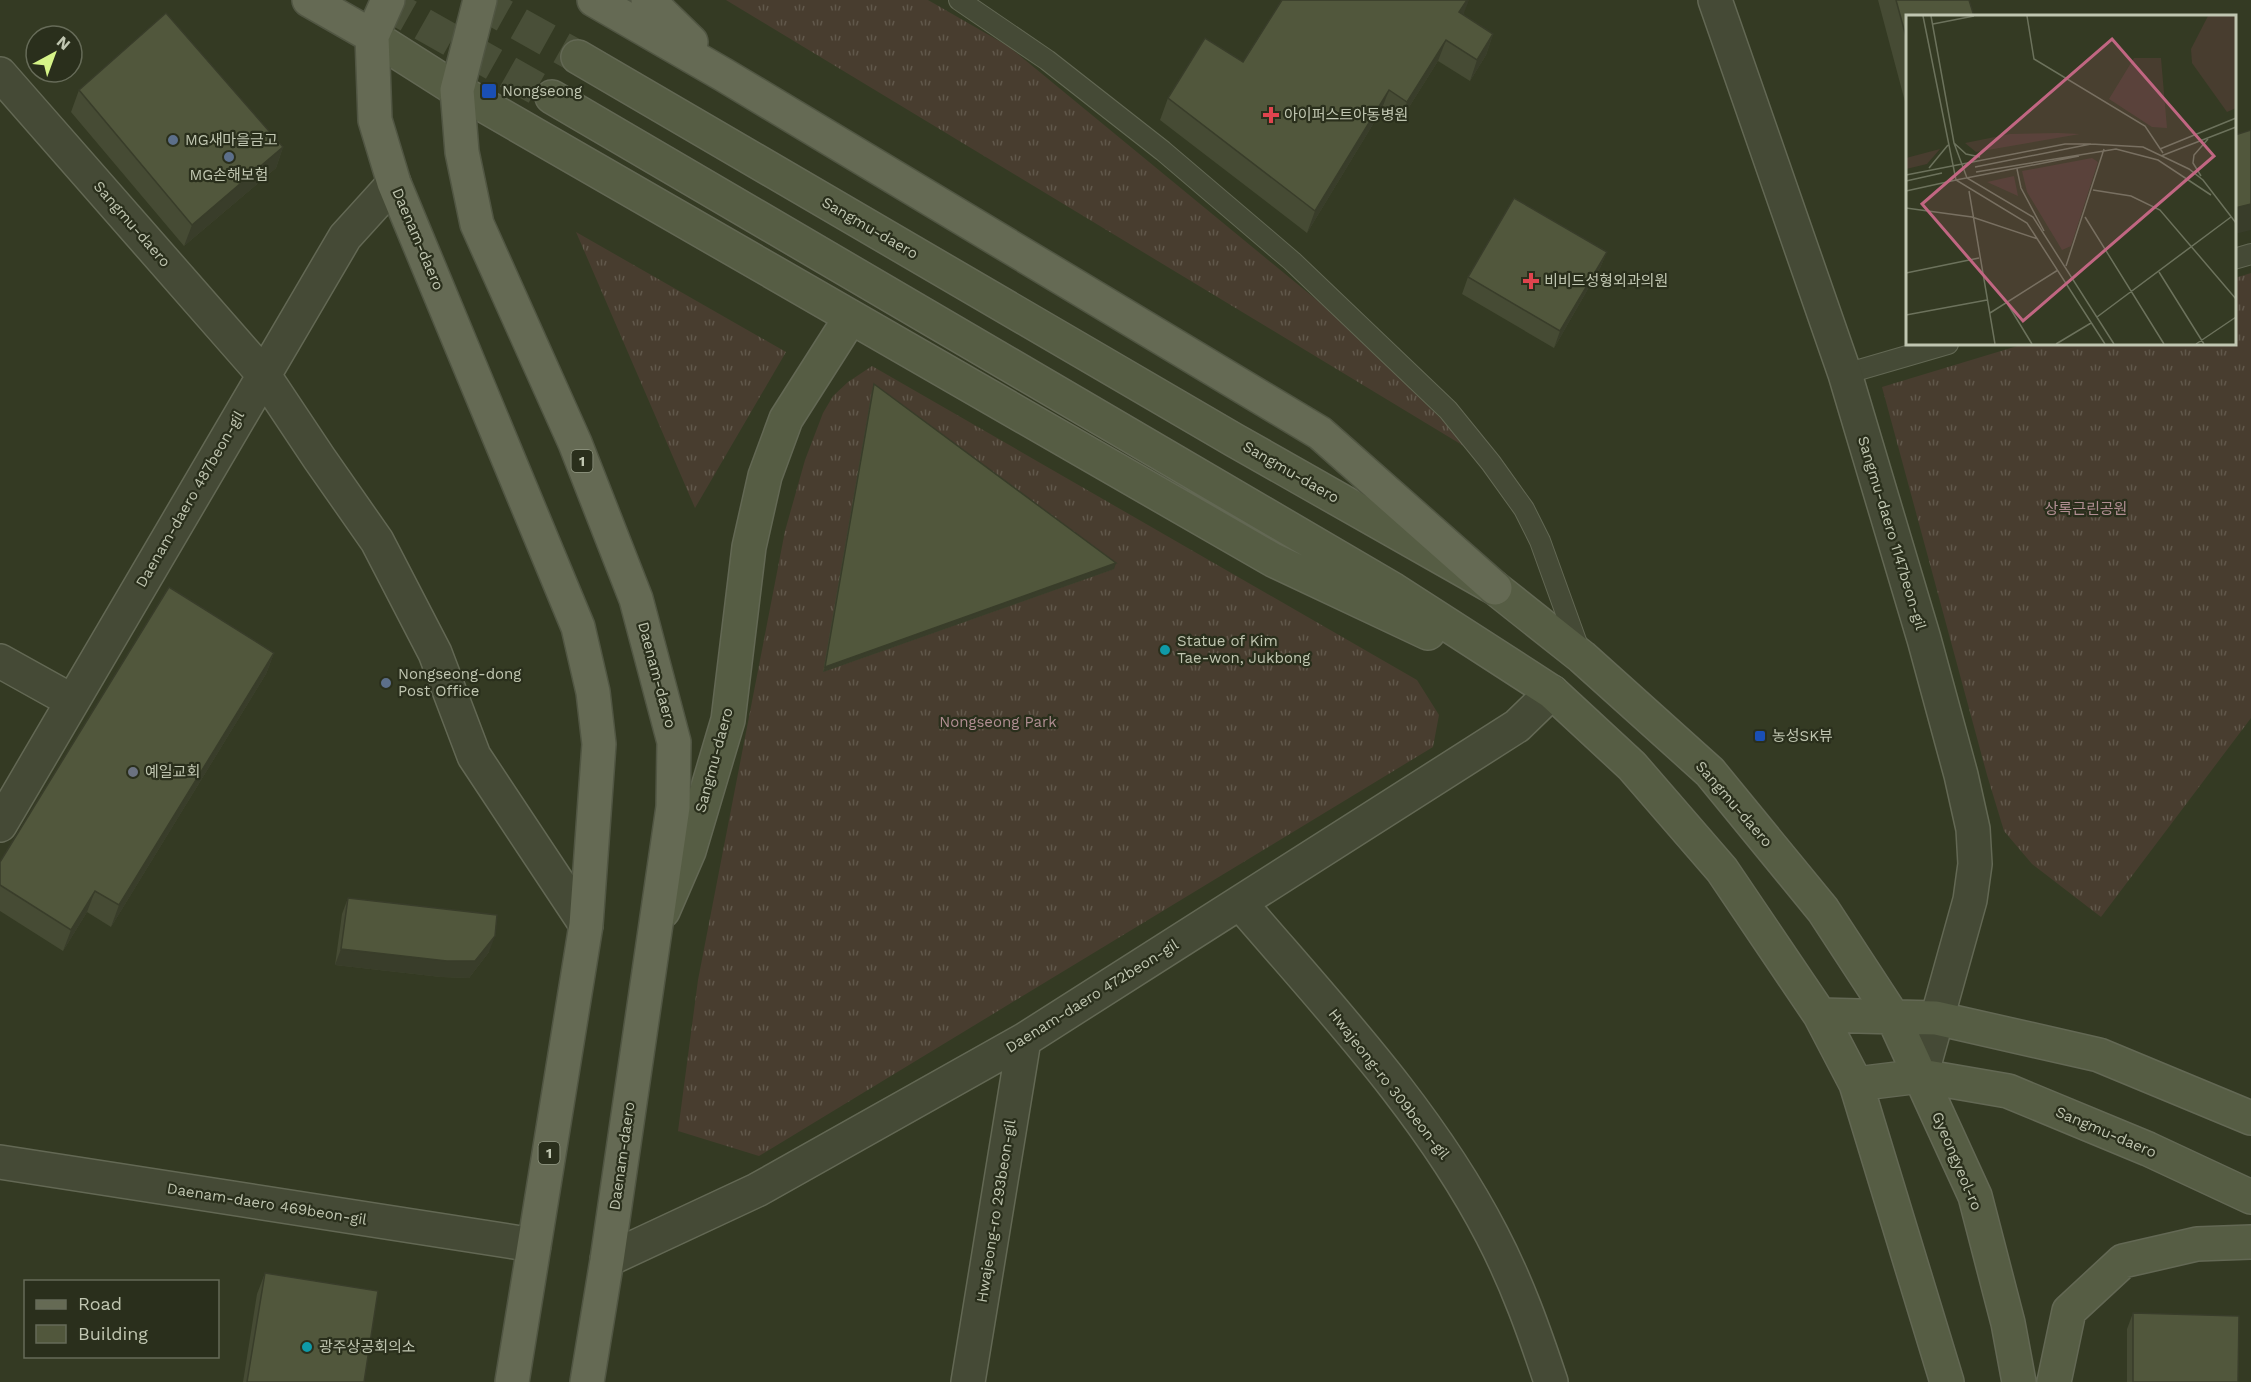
<svg xmlns="http://www.w3.org/2000/svg" width="2251" height="1382" font-family="'Work Sans','Noto Sans KR',sans-serif">
	<style>
		.grass { fill: url(#grass-tufts) }
		.lines { fill: none; stroke-linecap: round; stroke-linejoin: round }
		.secondary-tunnel { stroke: #494f38; stroke-width: 33; stroke-dasharray: 33 16; stroke-linecap: butt }
		.lane-casing { stroke: #636854; stroke-width: 22 }
		.street-casing { stroke: #636854; stroke-width: 36 }
		.secondary-casing { stroke: #636854; stroke-width: 36 }
		.primary-casing { stroke: #515643; stroke-width: 36 }
		.lane { stroke: #454a36; stroke-width: 20 }
		.street { stroke: #454a36; stroke-width: 33 }
		.secondary { stroke: #565d44; stroke-width: 33 }
		.primary { stroke: #656a54; stroke-width: 33 }
		.wall { fill: #464b34 }
		.shaded-wall { fill: #393d2a }
		.building { fill: #51573c; stroke: #393d2a; stroke-width: 1.5 }
		.transit-dot { fill: #1a4fb4; stroke: #2a2f1c; stroke-width: 2 }
		.health-dot { fill: #e0444e; stroke: #2a2f1c; stroke-width: 2 }
		.service-dot { fill: #5c6f8a; stroke: #2a2f1c; stroke-width: 2 }
		.culture-dot { fill: #0f9aa8; stroke: #2a2f1c; stroke-width: 2 }
		.worship-dot { fill: #6b7280; stroke: #2a2f1c; stroke-width: 2 }
		.labels { text-anchor: middle; dominant-baseline: central; stroke-width: 4.5; stroke-linejoin: round; paint-order: stroke }
		.shield { fill: #2a2f1c; stroke: #939984; stroke-width: 1.5 }
		.shield-label { font-size: 14px; font-weight: bold; fill: #c0c6b1 }
		.poi-label { font-size: 15px; fill: #c0c6b1; stroke: #2a2f1c; text-anchor: start }
		.street-label { font-size: 15px; fill: #c0c6b1; stroke: #2a2f1c }
		.park-label { font-size: 15px; fill: #b08e92; stroke: #2a2f1c }
		.inset-road { fill: none; stroke: #6c725c; stroke-width: 1.5 }
		.view { fill: #c16682; fill-opacity: 0.15; stroke: #c16682; stroke-width: 3 }
		.inset-edge { fill: none; stroke: #c0c6b1; stroke-width: 3 }
	</style>
	<defs>
		<pattern id="grass-tufts" width="24" height="20" patternUnits="userSpaceOnUse" patternTransform="scale(1.5)"><rect width="24" height="20" fill="#483d2f"/><path d="M3 7l-1-3M5 7V3M7 7l1-3M15 17l-1-3M17 17v-4M19 17l1-3" fill="none" stroke="#61584b"/></pattern>
	</defs>
	<rect width="100%" height="100%" fill="#343a23"/>
	<path class="grass" d="M 726,0 L 928,0 L 1008,46 L 1335,315 L 1477,454 Z
		M 576,232 L 786,352 L 695,508 Z
		M 2251,273 L 2251,718 L 2101,917 L 2032,864 L 2004,831 L 1987,775 L 1882,387 L 2024,344 L 2234,344 L 2235,278 Z
		M 872,366 L 1417,680 L 1439,715 L 1433,747 L 759,1156 L 678,1131 L 698,980 L 785,531 L 805,460 L 823,413 L 833,396 L 848,382 Z"/>
	<g class="lines">
		<path class="secondary-tunnel" d="M 380,0 L 552,97
			M 476,0 L 578,57"/>
		<defs>
			<path id="lane" d="M 959,0 L 1047,60 L 1163,151 L 1292,261 L 1448,410 L 1491,463 L 1524,509 L 1540,541 L 1580,652
				M 2234,259 L 2251,254
				M 1845,374 L 1948,344"/>
			<path id="street" d="M 1715,0 L 1845,374 L 1924,639 L 1961,775 L 1973,829 L 1975,864 L 1970,900 L 1921,1076
				M 0,74 L 263,374 L 319,458 L 377,541 L 435,653 L 474,756 L 586,925
				M 0,661 L 72,701
				M 0,825 L 345,237 L 394,183
				M 1240,903 C 1330,1008 1428,1111 1492,1235 C 1517,1283 1534,1331 1551,1382
				M 0,1162 L 534,1245
				M 607,1260 L 757,1190 L 1024,1040 L 1517,726 L 1552,692
				M 968,1382 L 1024,1040"/>
			<path id="secondary" d="M 372,36 L 457,90 L 1273,560 L 1428,633
				M 578,57 L 1234,440 L 1495,588 L 1582,657 L 1710,772 L 1823,910 L 1893,1017 L 1975,1196 L 2008,1323 L 2019,1382
				M 552,97 L 1394,590 L 1552,692 L 1632,766 L 1722,870 L 1820,1015 L 1856,1084 L 1947,1382
				M 663,911 L 689,851 L 728,720 L 749,547 L 765,476 L 786,419 L 851,317
				M 1820,1015 L 1936,1018 L 2099,1055 L 2251,1118
				M 1856,1084 L 1921,1076 L 2008,1091 L 2148,1149 L 2251,1197
				M 2054,1382 L 2069,1311 L 2123,1261 L 2197,1244 L 2251,1242"/>
			<path id="primary" d="M 309,0 L 372,36
				M 388,0 L 372,36 L 375,120 L 394,183 L 578,627 L 593,692 L 599,744 L 586,925 L 512,1382
				M 480,0 L 457,90 L 462,152 L 477,224 L 575,443 L 636,599 L 674,742 L 673,807 L 607,1260 L 587,1382
				M 594,0 L 724,75 L 1320,433 L 1495,588
				M 648,0 L 691,42"/>
		</defs>
		<use href="#lane" class="lane-casing"/>
		<use href="#street" class="street-casing"/>
		<use href="#secondary" class="secondary-casing"/>
		<use href="#primary" class="primary-casing"/>
		<use href="#lane" class="lane"/>
		<use href="#street" class="street"/>
		<use href="#secondary" class="secondary"/>
		<use href="#primary" class="primary"/>
	</g>
	<path class="wall" d="M 1878,0 L 1969,0 L 1908,16 L 1908,113 Z
		M 1464,13 L 1463,15 L 1493,34 L 1486,55 L 1470,81 L 1438,61 L 1399,123 L 1381,111 L 1307,233 L 1160,120 L 1168,98 L 1243,62 Z
		M 79,90 L 283,147 L 276,168 L 184,246 L 71,112 Z
		M 1607,252 L 1600,268 L 1554,348 L 1462,294 L 1468,277 Z
		M 874,384 L 1114,569 L 823,672 L 872,390 Z
		M 274,653 L 266,674 L 111,927 L 87,912 L 63,951 L 0,911 L 0,862 Z
		M 348,898 L 489,952 L 469,978 L 441,977 L 335,965 L 342,914 Z
		M 265,1273 L 364,1382 L 243,1382 L 257,1294 Z
		M 2133,1313 L 2238,1382 L 2127,1382 L 2127,1329 Z"/>
	<path class="shaded-wall" d="M 1467,0 L 1469,0 L 1464,13 L 1451,34 L 1459,12 Z
		M 1493,34 L 1486,55 L 1470,81 L 1477,60 Z
		M 1446,40 L 1438,61 L 1399,123 L 1407,102 Z
		M 1389,90 L 1381,111 L 1307,233 L 1315,211 Z
		M 283,147 L 276,168 L 184,246 L 192,225 Z
		M 2251,204 L 2251,230 L 2235,234 L 2235,208 Z
		M 1607,252 L 1600,268 L 1554,348 L 1560,331 Z
		M 1116,563 L 1114,569 L 823,672 L 825,667 Z
		M 274,653 L 266,674 L 111,927 L 119,905 Z
		M 95,891 L 87,912 L 63,951 L 71,930 Z
		M 495,936 L 489,952 L 469,978 L 441,977 L 335,965 L 341,949 Z"/>
	<path class="building" d="M 1282,0 L 1467,0 L 1459,12 L 1493,34 L 1477,60 L 1446,40 L 1407,102 L 1389,90 L 1315,211 L 1168,98 L 1205,38 L 1243,62 Z
		M 1896,0 L 1969,0 L 1974,16 L 1908,16 L 1908,44 Z
		M 166,13 L 283,147 L 192,225 L 79,90 Z
		M 2251,130 L 2251,204 L 2235,208 L 2235,135 Z
		M 1514,198 L 1607,252 L 1560,331 L 1468,277 Z
		M 874,384 L 1116,563 L 825,667 Z
		M 169,587 L 274,653 L 119,905 L 95,891 L 71,930 L 0,885 L 0,862 Z
		M 348,898 L 497,915 L 495,936 L 475,961 L 447,961 L 341,949 Z
		M 265,1273 L 378,1291 L 364,1382 L 247,1382 Z
		M 2133,1313 L 2239,1316 L 2238,1382 L 2133,1382 Z"/>
	<g class="transit-dot">
		<rect x="481" y="83" width="16" height="16" rx="3"/>
		<rect x="1754" y="730" width="12" height="12" rx="3"/>
	</g>
	<g class="health-dot">
		<path d="M1268 106h6v6h6v6h-6v6h-6v-6h-6v-6h6z"/>
		<path d="M1528 272h6v6h6v6h-6v6h-6v-6h-6v-6h6z"/>
	</g>
	<g class="service-dot">
		<circle cx="173" cy="140" r="6"/>
		<circle cx="229" cy="157" r="6"/>
		<circle cx="386" cy="683" r="6"/>
	</g>
	<g class="culture-dot">
		<circle cx="1165" cy="650" r="6"/>
		<circle cx="307" cy="1347" r="6"/>
	</g>
	<circle class="worship-dot" cx="133" cy="772" r="6"/>
	<g class="labels">
		<g class="shield">
			<rect x="571.5" y="450" width="21" height="22" rx="4.5"/>
			<rect x="538.5" y="1142" width="21" height="22" rx="4.5"/>
		</g>
		<g class="shield-label">
			<text x="582" y="461">1</text>
			<text x="549" y="1153">1</text>
		</g>
		<g class="poi-label">
			<text x="502" y="91">Nongseong</text>
			<text x="1284" y="115">아이퍼스트아동병원</text>
			<text x="185" y="140">MG새마을금고</text>
			<text x="229" y="175" text-anchor="middle">MG손해보험</text>
			<text x="1544" y="281">비비드성형외과의원</text>
			<text x="1177" y="641">Statue of Kim<tspan x="1177" dy="17">Tae-won, Jukbong</tspan></text>
			<text x="398" y="674">Nongseong-dong<tspan x="398" dy="17">Post Office</tspan></text>
			<text x="1772" y="736">농성SK뷰</text>
			<text x="145" y="772">예일교회</text>
			<text x="319" y="1347">광주상공회의소</text>
		</g>
		<g class="street-label">
			<text transform="translate(132 224) rotate(49)">Sangmu-daero</text>
			<text transform="translate(870 228) rotate(30)">Sangmu-daero</text>
			<text transform="translate(418 239) rotate(67)">Daenam-daero</text>
			<text transform="translate(1291 472) rotate(30)">Sangmu-daero</text>
			<text transform="translate(190 499) rotate(-60)">Daenam-daero 487beon-gil</text>
			<text transform="translate(1892 533) rotate(73)">Sangmu-daero 1147beon-gil</text>
			<text transform="translate(657 675) rotate(75)">Daenam-daero</text>
			<text transform="translate(714 760) rotate(-75)">Sangmu-daero</text>
			<text transform="translate(1734 804) rotate(49)">Sangmu-daero</text>
			<text transform="translate(1092 996) rotate(-32)">Daenam-daero 472beon-gil</text>
			<text transform="translate(1389 1084) rotate(52)">Hwajeong-ro 309beon-gil</text>
			<text transform="translate(2106 1132) rotate(23)">Sangmu-daero</text>
			<text transform="translate(622 1156) rotate(-82)">Daenam-daero</text>
			<text transform="translate(1957 1161) rotate(67)">Gyeongyeol-ro</text>
			<text transform="translate(267 1204) rotate(9)">Daenam-daero 469beon-gil</text>
			<text transform="translate(996 1211) rotate(-81)">Hwajeong-ro 293beon-gil</text>
		</g>
		<g class="park-label">
			<text x="2086" y="509">상록근린공원</text>
			<text x="998" y="722">Nongseong Park</text>
		</g>
	</g>
	<g transform="translate(1906 15)">
		<rect width="330" height="330" fill="#343a23"/>
		<path d="M 228,43 L 255,43 L 261,113 L 246,112 L 203,84 ZM 104,119 L 152,118 L 174,119 L 70,137 L 59,128 ZM 34,134 L 21,149 L 0,154 L 0,143 ZM 186,143 L 192,147 L 165,231 L 156,235 L 121,177 L 116,156 ZM 108,161 L 112,181 L 81,167 Z" fill="#483d2f"/>
		<path d="M 302,1 L 330,1 L 330,93 L 321,97 L 286,48 L 285,34 Z" fill="#483d2f"/>
		<path class="inset-road" d="M 17,1 L 50,165 L 121,208 L 199,329M 25,1 L 48,128 L 61,163 L 127,202 L 208,329M 121,1 L 128,44 L 239,111 L 257,138M 27,9 L 68,1M 48,128 L 60,139 L 74,142M 254,134 L 330,103M 255,141 L 330,112M 69,152 L 185,129 L 237,132 L 283,154 L 297,165 L 330,208M 23,153 L 42,130M 111,154 L 115,173 L 138,216M 70,157 L 210,134 L 252,145 L 305,180M 0,160 L 159,129 L 185,129M 295,161 L 287,148 L 288,140 L 302,124M 50,165 L 173,141M 0,166 L 36,158M 187,175 L 225,181 L 254,195 L 330,284M 0,176 L 50,165M 63,176 L 89,329M 0,193 L 66,202 L 132,224M 179,202 L 258,329M 160,251 L 198,134M 253,257 L 298,329M 0,258 L 73,243M 101,288 L 126,329M 84,298 L 152,255M 0,300 L 81,285M 191,302 L 325,202M 150,329 L 185,308M 290,329 L 330,302"/>
		<path class="view" d="M 206,24 L 308,141 L 117,306 L 16,189 Z"/>
		<rect width="330" height="330" class="inset-edge"/>
	</g>
	<rect x="24" y="1280" width="195" height="78" fill="#2a2f1c" stroke="#666b58" stroke-width="1.5"/>
	<rect x="36" y="1300" width="30" height="9" fill="#656a54" stroke="#666b58" stroke-width="1.5"/>
	<text x="78" y="1310" font-size="18" fill="#c0c6b1">Road</text>
	<rect x="36" y="1325" width="30" height="18" fill="#51573c" stroke="#666b58" stroke-width="1.5"/>
	<text x="78" y="1340" font-size="18" fill="#c0c6b1">Building</text>
	<g transform="translate(54 54) rotate(41)"><circle r="28" fill="#2a2f1c" stroke="#666b58" stroke-width="1.5"/>
	<path d="M0-4.5L10 22L0 15L-10 22Z" fill="#d6f488"/>
	<text y="-9" font-size="16" font-weight="bold" text-anchor="middle" fill="#c0c6b1">N</text>
	</g>
</svg>
